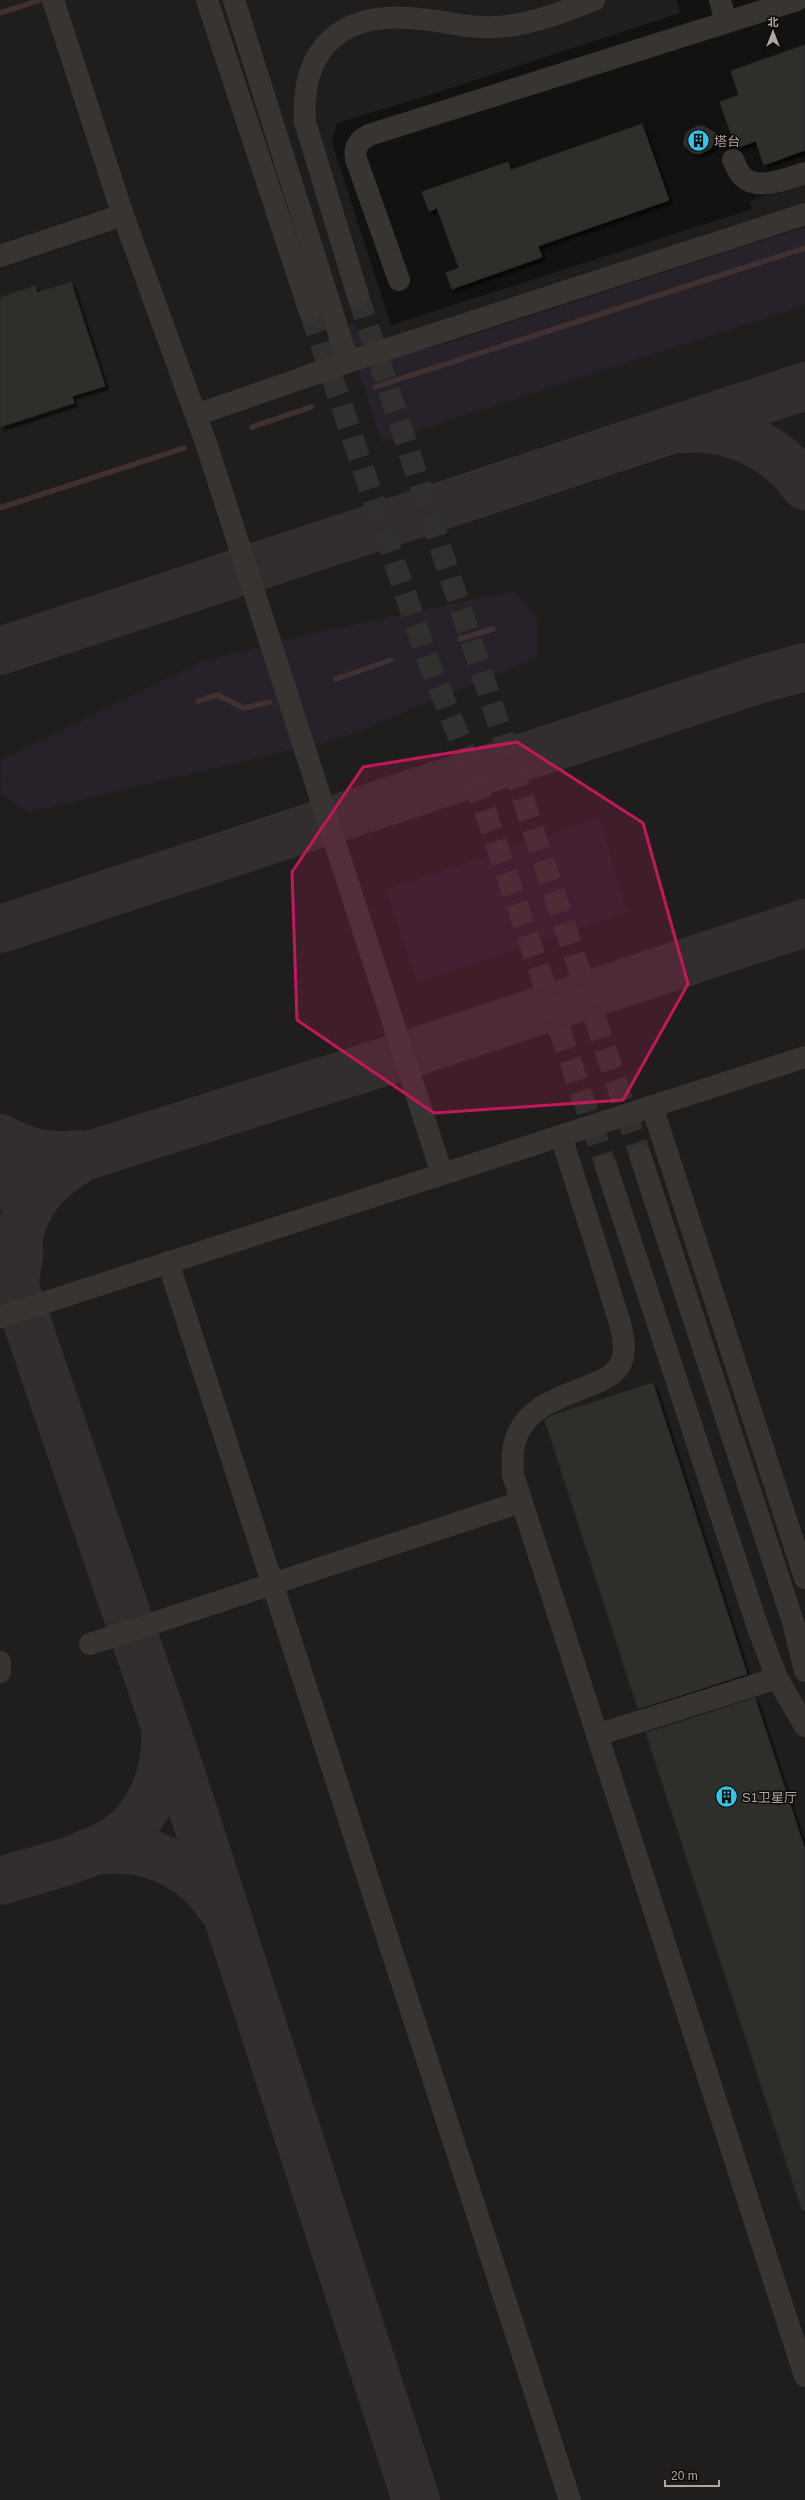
<svg xmlns="http://www.w3.org/2000/svg" width="805" height="2500" font-family="Helvetica,'Noto Sans SC',sans-serif">
	<style>
		.built { fill: #1f1e1d }
		.green { fill: #27212a }
		.lines { fill: none; stroke-linecap: round; stroke-linejoin: round }
		.stream { stroke: #403030; stroke-width: 5.5 }
		.taxiway { stroke: #312e2d; stroke-width: 48 }
		.building { fill: #2e2d2c; stroke: #2e2d2b; filter: url(#shadow) }
		.minor-tunnel { stroke: #32302e; stroke-width: 22; stroke-dasharray: 22 11; stroke-linecap: butt }
		.minor { stroke: #373432; stroke-width: 22 }
		.marked { fill: #c2185b; fill-opacity: 0.2; stroke: #c2185b; stroke-width: 3; stroke-linejoin: round }
		.labels { text-anchor: middle; dominant-baseline: central; stroke-width: 3; stroke-linejoin: round; paint-order: stroke }
		.poi-label { font-size: 13px; fill: #b3a6a2; stroke: #0d0d0c; text-anchor: start }
	</style>
	<defs>
		<filter id="shadow"><feDropShadow dx="3.5" dy="3.5" stdDeviation="1" flood-color="#0009"/></filter>
	</defs>
	<rect width="100%" height="100%" fill="#121211"/>
	<path class="built" d="M 0,0 L 676,0 L 680,13 L 439,92 L 337,123 L 332,143 L 391,325 L 752,209 L 750,201 L 805,182 L 805,2500 L 0,2500 Z"/>
	<path class="green" d="M 805,227 L 805,305 L 382,442 L 344,327 L 351,323 C 379,344 398,349 432,348 Z
		M 513,591 L 537,617 L 537,658 L 338,739 L 28,812 L 0,794 L 2,760 L 198,663 L 319,632 Z
		M 599,817 L 627,912 L 417,983 L 386,890 Z"/>
	<g class="lines">
		<path class="stream" d="M 0,13 L 41,0
			M 375,387 L 805,248
			M 252,427 L 311,407
			M 0,508 L 184,448
			M 460,639 L 493,629
			M 336,679 L 391,660
			M 198,701 L 217,695 L 244,708 L 270,702"/>
		<path class="taxiway" d="M 683,429 C 731,425 777,447 805,486
			M 0,651 L 805,386
			M 0,929 L 761,679 L 805,667
			M 0,1138 C 26,1152 48,1158 78,1154
			M 0,1186 L 73,1160 L 409,1054 L 805,923
			M 0,1243 L 179,1767 L 416,2500
			M 14,1284 C 16,1275 18,1266 19,1257 C 20,1251 18,1244 19,1238 C 24,1207 46,1179 73,1164
			M 89,1852 C 145,1843 192,1863 223,1910
			M 0,1881 C 35,1870 78,1861 110,1843 C 149,1821 167,1775 165,1732"/>
	</g>
	<path class="building" d="M 805,45 L 805,150 L 764,165 L 756,141 L 736,148 L 720,102 L 739,95 L 731,71 Z
		M 642,124 L 669,200 L 538,246 L 542,257 L 452,289 L 446,273 L 459,268 L 437,208 L 429,211 L 422,192 L 508,162 L 511,170 Z
		M 697,126 L 703,126 L 717,134 L 711,148 L 700,154 L 693,153 L 683,145 L 686,133 Z
		M 71,282 L 105,386 L 72,396 L 74,403 L 0,427 L 0,298 L 35,286 L 37,293 Z
		M 653,1383 L 747,1674 L 638,1709 L 545,1420 L 554,1415 Z
		M 755,1698 L 805,1850 L 805,2210 L 802,2210 L 646,1733 Z"/>
	<g class="lines">
		<path class="minor-tunnel" d="M 358,296 L 640,1155
			M 310,312 L 426,655 L 466,755 L 606,1166"/>
		<path class="minor" d="M 53,0 L 123,215 L 206,443 L 442,1174
			M 207,0 L 310,312
			M 234,0 L 348,362
			M 720,0 L 726,22
			M 733,160 C 736,165 738,172 742,176 C 757,192 788,178 805,173
			M 0,256 L 123,215
			M 399,280 L 356,159 C 354,147 358,141 369,135 L 797,0
			M 358,296 L 305,122 C 300,45 345,10 420,19 C 445,21 469,29 495,27 C 530,25 561,13 594,0
			M 196,415 L 348,362 L 805,214
			M 652,1106 L 805,1578
			M 561,1136 C 578,1190 596,1243 612,1298 C 617,1315 627,1338 623,1357 C 615,1396 527,1385 514,1445 C 512,1455 513,1466 513,1475 L 805,2376
			M 640,1155 L 793,1622 L 805,1671
			M 606,1166 L 758,1628 L 777,1678 L 805,1726
			M 168,1262 L 570,2500
			M 0,1317 L 805,1057
			M 90,1644 L 521,1502
			M 0,1662 L 0,1672
			M 597,1735 L 777,1678"/>
	</g>
	<path class="marked" d="M 517,742 L 643,823 L 688,984 L 623,1100 L 434,1113 L 297,1020 L 292,872 L 363,767 Z"/>
	<defs>
		<symbol id="building-disc" viewBox="-11 -11 22 22"><circle r="9.5" fill="#30c6eb" stroke="#0d0d0c"/><path d="M-4-6H4V6H1V3H-1V6H-4ZM-2.5-4.3h1.7v1.8h-1.7ZM.8-4.3h1.7v1.8H.8ZM-2.5-1h1.7V.8h-1.7ZM.8-1h1.7V.8H.8Z" fill="#111"/></symbol>
	</defs>
	<g fill-rule="evenodd">
		<use href="#building-disc" x="686" y="128" width="25" height="25"/>
		<use href="#building-disc" x="714" y="1784" width="25" height="25"/>
	</g>
	<g class="labels">
		<g class="poi-label">
			<text x="714" y="141">塔台</text>
			<text x="742" y="1797">S1卫星厅</text>
		</g>
	</g>
	<g transform="translate(773 32)" stroke="#0d0d0c" stroke-width="3" paint-order="stroke">
	<path d="M0-3L7 15L0 10L-7 15Z" fill="#b3a6a2"/>
	<text y="-6" font-size="11" font-weight="bold" text-anchor="middle" fill="#b3a6a2">北</text>
	</g>
	<path d="M665 2480v6h54v-6" fill="none" stroke="#b3a6a2" stroke-width="2"/>
	<text x="671" y="2480" font-size="12" fill="#b3a6a2" stroke="#0d0d0c" stroke-width="3" paint-order="stroke">20 m</text>
</svg>
